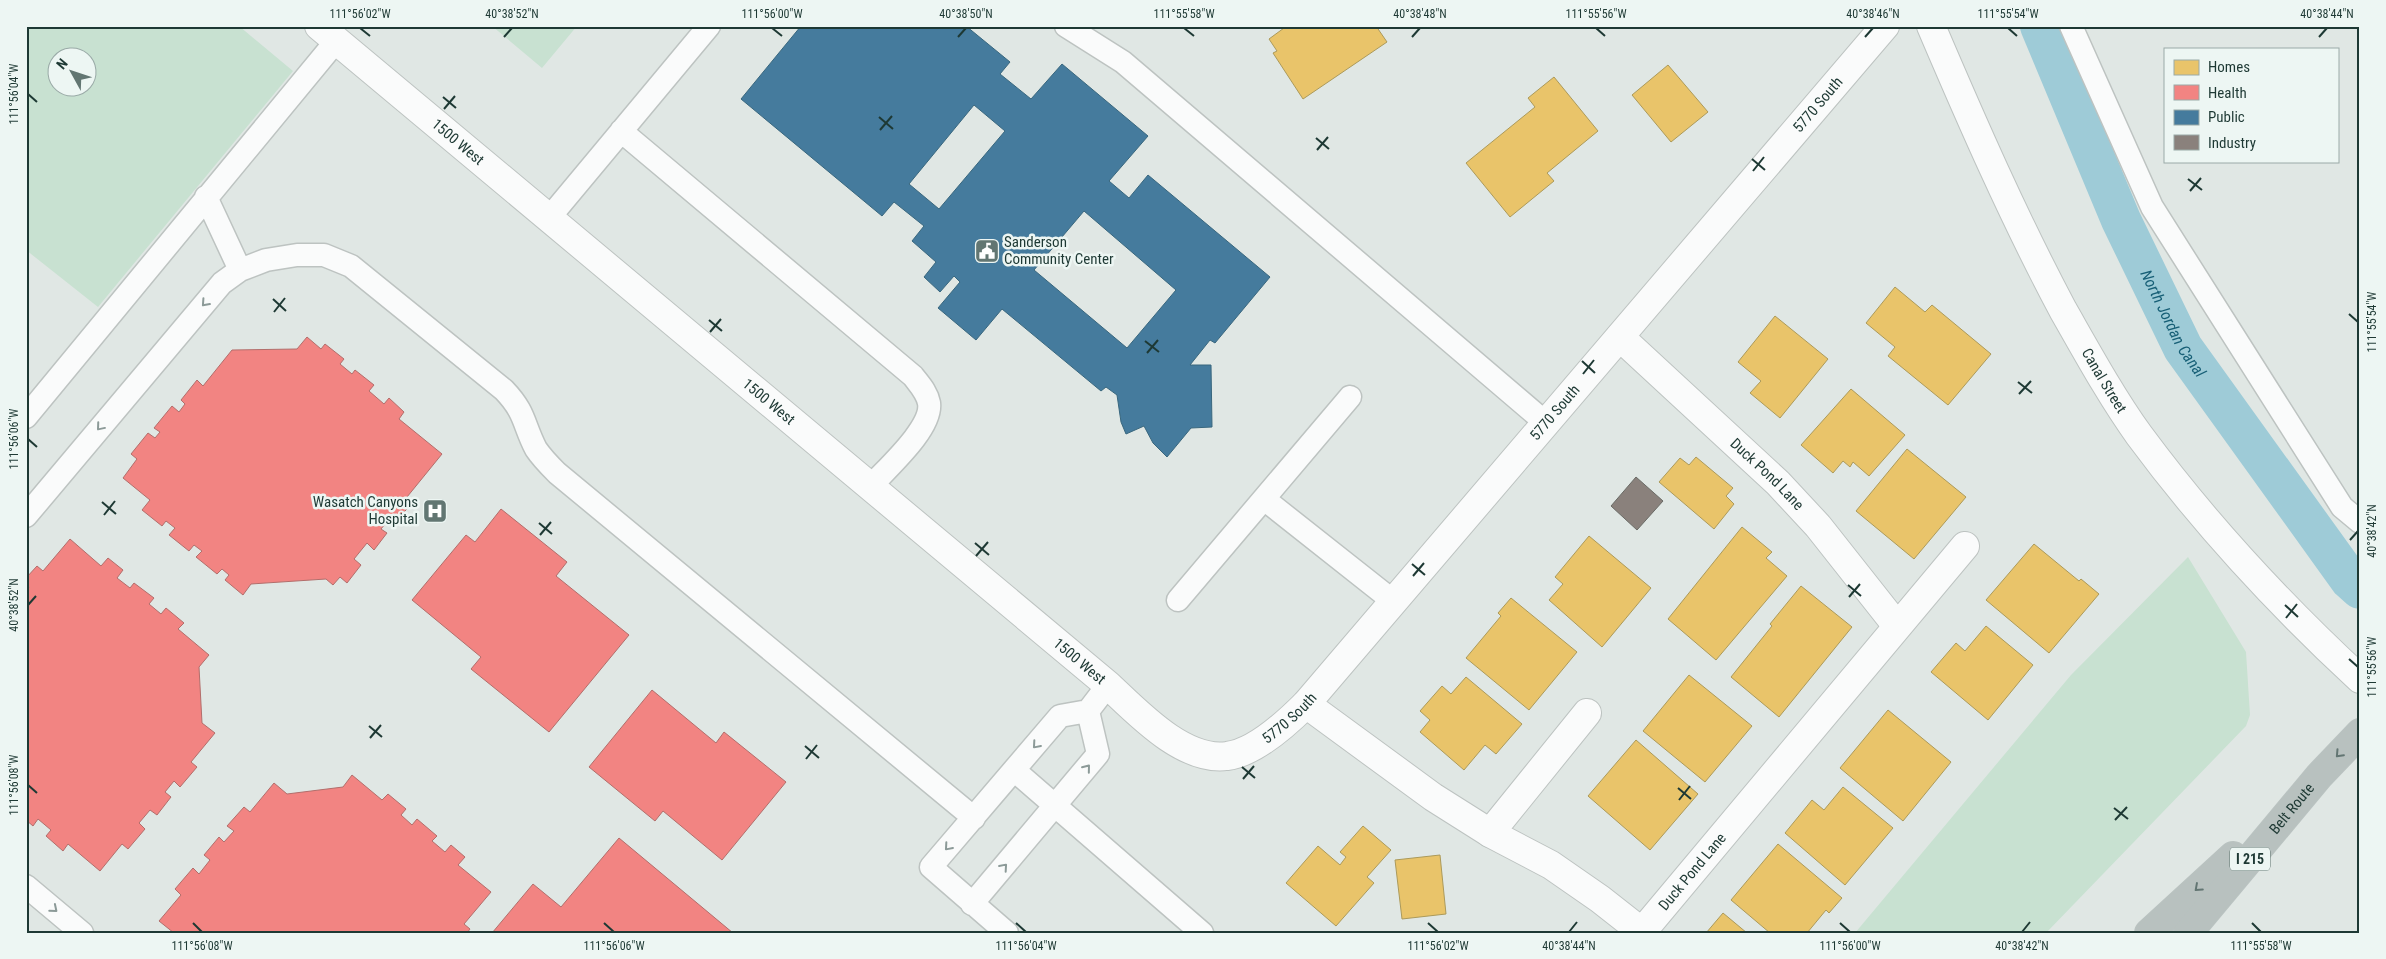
<svg xmlns="http://www.w3.org/2000/svg" width="2386" height="959" font-family="'Roboto Condensed',sans-serif">
	<style>
		.green { fill: #c8e1d1; fill-rule: evenodd }
		.homes { fill: #e9c46a; stroke: #ac9a5a }
		.health { fill: #f28482; stroke: #b26e6b }
		.public { fill: #457b9d; stroke: #39677e; fill-rule: evenodd }
		.industry { fill: #8a817c; stroke: #6a6b66 }
		.lines { fill: none; stroke-linecap: round; stroke-linejoin: round }
		.canal { stroke: #9ecbd7; stroke-width: 40 }
		.service-casing { stroke: #bdc3c1; stroke-width: 25 }
		.minor-casing { stroke: #bdc3c1; stroke-width: 30 }
		.tertiary-casing { stroke: #bdc3c1; stroke-width: 30 }
		.motorway-casing { stroke: #bac3c1; stroke-width: 30 }
		.service { stroke: #fafbfb; stroke-width: 22 }
		.minor { stroke: #fafbfb; stroke-width: 28 }
		.tertiary { stroke: #fafbfb; stroke-width: 28 }
		.motorway { stroke: #b8c1bf; stroke-width: 28 }
		.oneway { stroke: #8c9a98 }
		.oneway2 { stroke: #637673 }
		.ticks { fill: none; stroke: #1e3934; stroke-width: 2 }
		.labels { text-anchor: middle; dominant-baseline: central; stroke-width: 5; stroke-linejoin: round; paint-order: stroke }
		.shield { fill: #edf6f3; stroke: #5c726d; stroke-width: 1 }
		.shield-label { font-size: 14px; font-weight: bold; fill: #1e3934 }
		.street-label { font-size: 15px; fill: #1e3934; stroke: #edf6f3 }
		.poi-label { font-size: 15px; fill: #1e3934; stroke: #edf6f3; text-anchor: start }
		.water-label { font-size: 16px; font-style: italic; fill: #175f76; stroke: #edf6f3 }
		.neatline { fill: none; stroke: #1e3934; stroke-width: 2 }
		.ticks-label { font-size: 12px; text-anchor: middle; fill: #1e3934 }
	</style>
	<rect width="100%" height="100%" fill="#e0e7e4"/>
	<path class="green" d="M 26,26 L 239,26 L 293,71 L 98,307 L 26,250 ZM 58,58 L 88,58 L 88,88 L 58,88 Z
		M 492,26 L 577,26 L 542,68 Z
		M 2188,557 L 2246,652 L 2250,715 L 2246,726 L 2046,933 L 1855,933 L 2071,675 Z"/>
	<path class="homes" d="M 1293,26 L 1376,26 L 1387,42 L 1303,99 L 1273,53 L 1277,51 L 1269,39 L 1284,28 Z
		M 1668,65 L 1708,112 L 1671,142 L 1632,95 Z
		M 1554,77 L 1598,131 L 1547,173 L 1554,181 L 1510,217 L 1466,163 L 1535,107 L 1528,98 Z
		M 1895,287 L 1925,312 L 1932,305 L 1991,354 L 1948,405 L 1888,356 L 1895,347 L 1866,323 Z
		M 1775,316 L 1828,359 L 1780,418 L 1750,393 L 1761,381 L 1738,362 Z
		M 1851,389 L 1905,435 L 1869,476 L 1853,462 L 1850,467 L 1843,461 L 1833,473 L 1801,445 Z
		M 1907,449 L 1966,497 L 1914,559 L 1856,511 Z
		M 1696,457 L 1733,488 L 1726,496 L 1734,504 L 1714,529 L 1659,482 L 1680,458 L 1689,465 Z
		M 1742,527 L 1772,552 L 1766,558 L 1787,576 L 1716,660 L 1668,619 Z
		M 1589,536 L 1651,588 L 1602,647 L 1549,600 L 1563,584 L 1555,577 Z
		M 2034,544 L 2079,581 L 2081,579 L 2099,594 L 2049,653 L 1986,600 Z
		M 1801,586 L 1852,627 L 1779,717 L 1731,677 L 1772,626 L 1770,624 Z
		M 1511,598 L 1577,652 L 1529,710 L 1466,658 L 1501,616 L 1498,613 Z
		M 1986,626 L 2033,665 L 1988,720 L 1931,672 L 1956,643 L 1965,651 Z
		M 1689,675 L 1752,726 L 1705,782 L 1643,731 Z
		M 1466,677 L 1522,724 L 1496,754 L 1485,745 L 1464,770 L 1420,732 L 1430,720 L 1420,711 L 1442,686 L 1451,694 Z
		M 1888,710 L 1951,762 L 1903,821 L 1840,768 Z
		M 1636,740 L 1698,794 L 1650,850 L 1588,796 Z
		M 1843,787 L 1893,828 L 1845,885 L 1785,833 L 1812,800 L 1824,810 Z
		M 1363,826 L 1391,850 L 1367,877 L 1374,883 L 1336,926 L 1286,883 L 1318,846 L 1340,865 L 1346,857 L 1340,852 Z
		M 1778,844 L 1842,898 L 1829,913 L 1826,910 L 1807,933 L 1770,933 L 1731,900 Z
		M 1440,855 L 1446,914 L 1402,919 L 1395,860 Z
		M 1723,913 L 1747,933 L 1706,933 Z"/>
	<path class="health" d="M 307,337 L 321,349 L 325,344 L 344,359 L 340,364 L 352,374 L 355,370 L 374,385 L 369,391 L 384,404 L 389,398 L 404,412 L 399,419 L 442,454 L 407,497 L 413,502 L 398,519 L 393,514 L 381,529 L 387,533 L 374,550 L 367,543 L 354,559 L 361,565 L 347,583 L 340,577 L 333,585 L 326,579 L 251,584 L 243,595 L 225,580 L 229,575 L 222,569 L 217,574 L 196,557 L 202,551 L 194,545 L 189,551 L 169,535 L 175,528 L 166,521 L 162,526 L 142,510 L 150,500 L 123,478 L 137,459 L 131,454 L 148,433 L 155,438 L 160,432 L 154,428 L 172,406 L 179,412 L 185,404 L 181,400 L 197,380 L 203,386 L 232,350 L 297,349 Z
		M 501,509 L 567,562 L 556,576 L 629,635 L 549,732 L 471,669 L 481,657 L 412,600 L 466,535 L 475,542 Z
		M 70,539 L 101,566 L 108,558 L 123,570 L 117,578 L 130,588 L 134,583 L 154,598 L 149,604 L 161,614 L 166,608 L 184,623 L 178,629 L 209,655 L 199,667 L 202,723 L 215,733 L 191,762 L 197,767 L 180,787 L 174,781 L 165,792 L 171,797 L 157,815 L 150,810 L 139,823 L 145,829 L 128,849 L 122,844 L 100,871 L 68,844 L 63,851 L 46,836 L 51,830 L 38,819 L 33,826 L 26,820 L 26,591 L 29,587 L 26,585 L 26,578 L 37,566 L 43,571 Z
		M 652,690 L 716,743 L 724,732 L 786,782 L 722,860 L 663,811 L 655,821 L 589,767 Z
		M 352,775 L 382,800 L 388,794 L 406,809 L 401,815 L 412,825 L 417,819 L 437,836 L 432,841 L 445,852 L 451,845 L 465,857 L 458,865 L 491,892 L 464,924 L 470,929 L 467,933 L 174,933 L 159,921 L 181,895 L 175,889 L 193,868 L 199,874 L 210,860 L 204,855 L 219,837 L 224,842 L 234,831 L 227,826 L 244,807 L 250,812 L 274,783 L 287,794 L 343,787 Z
		M 619,838 L 733,933 L 492,933 L 533,884 L 561,907 Z"/>
	<path class="public" d="M 801,26 L 966,26 L 1010,62 L 1000,74 L 1031,99 L 1062,64 L 1148,136 L 1109,181 L 1129,198 L 1148,175 L 1270,277 L 1215,343 L 1210,340 L 1190,365 L 1211,365 L 1212,427 L 1191,428 L 1167,457 L 1153,443 L 1144,426 L 1126,434 L 1121,422 L 1117,395 L 1106,387 L 1101,391 L 1002,309 L 976,340 L 938,308 L 960,282 L 954,276 L 940,292 L 924,277 L 936,262 L 912,241 L 924,226 L 894,202 L 882,216 L 741,99 ZM 974,105 L 1005,131 L 939,209 L 909,184 ZM 1084,211 L 1176,290 L 1127,348 L 1034,270 Z"/>
	<path class="industry" d="M 1636,477 L 1663,501 L 1637,530 L 1611,506 Z"/>
	<g class="lines">
		<path class="canal" id="s1" d="M 2040,26 L 2121,220 L 2183,348 L 2350,580 L 2360,589"/>
		<defs>
			<path id="service" d="M 1066,26 L 1123,62 L 1546,423
				M 2071,26 L 2152,207 L 2342,507 L 2360,522
				M 621,131 L 913,376 C 919,384 927,392 929,403 C 933,428 886,469 870,487
				M 206,197 L 240,270
				M 549,218 L 709,26
				M 26,417 L 337,40
				M 1264,499 L 1393,601
				M 26,516 L 222,283 L 240,270 L 266,260 L 297,255 L 324,255 L 351,266 L 504,390 C 526,413 523,424 536,449 C 542,458 549,465 557,473 L 974,818
				M 1178,600 L 1350,397
				M 1014,770 L 1202,933
				M 26,886 L 82,933
				M 972,904 L 1098,754 L 1088,711
				M 1007,933 L 931,867 L 1060,716 L 1088,711 L 1108,685"/>
			<g id="minor">
				<path id="s2" d="M 319,26 L 1108,685 C 1137,712 1183,762 1227,756 C 1254,753 1287,723 1306,704 L 1885,26"/>
				<path id="s3" d="M 1620,337 L 1778,483 L 1818,526 L 1897,626"/>
				<path d="M 1306,704 L 1433,797 L 1490,833 L 1551,865 L 1600,899 L 1642,932"/>
				<path d="M 1490,833 L 1587,713"/>
				<path id="s4" d="M 1641,933 L 1965,546"/>
			</g>
			<g id="tertiary">
				<path id="s5" d="M 1931,26 C 1972,122 2014,218 2063,310 C 2087,352 2111,396 2139,435 C 2204,523 2280,605 2360,679"/>
			</g>
			<g id="motorway">
				<path d="M 2149,933 L 2233,856"/>
				<path id="s6" d="M 2188,933 L 2319,776 L 2360,733"/>
			</g>
		</defs>
		<use href="#service" class="service-casing"/>
		<use href="#minor" class="minor-casing"/>
		<use href="#tertiary" class="tertiary-casing"/>
		<use href="#motorway" class="motorway-casing"/>
		<use href="#service" class="service"/>
		<use href="#minor" class="minor"/>
		<use href="#tertiary" class="tertiary"/>
		<use href="#motorway" class="motorway"/>
	</g>
	<defs><path id="oneway-chevron" d="M-2-3.5L2.5 0L-2 3.5" fill="none" stroke-width="1.6" stroke-linecap="round" stroke-linejoin="round" transform="scale(1.25)"/></defs>
	<g class="oneway">
		<use href="#oneway-chevron" transform="translate(205 303) rotate(132)"/>
		<use href="#oneway-chevron" transform="translate(100 427) rotate(130)"/>
		<use href="#oneway-chevron" transform="translate(1036 745) rotate(131)"/>
		<use href="#oneway-chevron" transform="translate(1087 768) rotate(-51)"/>
		<use href="#oneway-chevron" transform="translate(948 847) rotate(131)"/>
		<use href="#oneway-chevron" transform="translate(1004 867) rotate(-49)"/>
		<use href="#oneway-chevron" transform="translate(54 909) rotate(40)"/>
	</g>
	<g class="oneway2">
		<use href="#oneway-chevron" transform="translate(2339 754) rotate(133)"/>
		<use href="#oneway-chevron" transform="translate(2198 888) rotate(138)"/>
	</g>
	<path class="ticks" d="M 360,28 L 370,36M 772,28 L 782,36M 1184,28 L 1194,36M 1596,28 L 1605,36M 2008,28 L 2017,36M 504,37 L 512,28M 958,37 L 966,28M 1412,37 L 1420,28M 1865,37 L 1873,28M 2319,37 L 2327,28M 28,94 L 37,102M 443,97 L 456,108M 444,109 L 455,96M 879,117 L 893,129M 880,130 L 892,116M 1316,138 L 1329,149M 1317,150 L 1328,137M 1752,159 L 1765,170M 1753,171 L 1764,157M 2188,179 L 2202,190M 2190,191 L 2201,178M 273,299 L 286,311M 274,312 L 285,298M 2349,314 L 2358,322M 709,320 L 722,331M 710,332 L 721,319M 1145,341 L 1159,352M 1147,353 L 1158,340M 1582,361 L 1595,373M 1583,374 L 1594,360M 2018,382 L 2032,393M 2019,394 L 2031,381M 28,439 L 37,447M 102,502 L 116,514M 104,515 L 115,501M 539,523 L 552,534M 540,535 L 551,522M 2350,540 L 2358,531M 975,543 L 989,555M 976,556 L 988,542M 1412,564 L 1425,575M 1413,576 L 1424,563M 1848,585 L 1861,596M 1849,597 L 1860,584M 28,605 L 36,596M 2285,605 L 2298,617M 2286,618 L 2297,604M 2349,659 L 2358,667M 369,726 L 382,737M 370,738 L 381,725M 805,746 L 819,758M 806,759 L 817,745M 1242,767 L 1255,778M 1243,779 L 1254,766M 28,785 L 37,793M 1678,788 L 1691,799M 1679,800 L 1690,786M 2114,808 L 2128,819M 2115,820 L 2127,807M 193,923 L 202,932M 604,923 L 614,932M 1016,923 L 1026,932M 1428,923 L 1438,932M 1840,923 L 1850,932M 2252,923 L 2261,932M 1569,932 L 1577,922M 2022,932 L 2030,922"/>
	<defs>
		<symbol id="civic-square" viewBox="-11 -11 22 22"><rect x="-9" y="-9" width="18" height="18" rx="4" fill="#627672" stroke="#edf6f3"/><path d="M-.6-6.5H3V-4.5H.6V-3L4-1V1h2V6H-6V1h2V-1L-.6-3ZM-1.2 2.5V6h2.4V2.5Z" fill="#fff"/></symbol>
		<symbol id="hospital-square" viewBox="-11 -11 22 22"><rect x="-9" y="-9" width="18" height="18" rx="4" fill="#627672" stroke="#edf6f3"/><path d="M-5-5h3v3.5h4V-5h3V5h-3V1.5h-4V5h-3Z" fill="#fff"/></symbol>
	</defs>
	<g fill-rule="evenodd">
		<use href="#civic-square" x="973" y="237" width="28" height="28"/>
		<use href="#hospital-square" x="421" y="497" width="28" height="28"/>
	</g>
	<g class="labels">
		<rect class="shield" x="2230" y="847.5" width="40" height="23" rx="4"/>
		<g class="shield-label">
			<text x="2250" y="859">I 215</text>
		</g>
		<g class="street-label">
			<text stroke="none"><textPath href="#s2" startOffset="2055">5770 South</textPath></text>
			<text stroke="none"><textPath href="#s2" startOffset="181">1500 West</textPath></text>
			<text stroke="none"><textPath href="#s5" startOffset="395">Canal Street</textPath></text>
			<text stroke="none"><textPath href="#s2" startOffset="586">1500 West</textPath></text>
			<text stroke="none"><textPath href="#s2" startOffset="1650">5770 South</textPath></text>
			<text stroke="none"><textPath href="#s3" startOffset="201">Duck Pond Lane</textPath></text>
			<text stroke="none"><textPath href="#s2" startOffset="991">1500 West</textPath></text>
			<text stroke="none"><textPath href="#s2" startOffset="1245">5770 South</textPath></text>
			<text stroke="none"><textPath href="#s6" startOffset="162">Belt Route</textPath></text>
			<text stroke="none"><textPath href="#s4" startOffset="80">Duck Pond Lane</textPath></text>
		</g>
		<g class="poi-label">
			<text x="1004" y="242">Sanderson<tspan x="1004" dy="17">Community Center</tspan></text>
			<text x="418" y="502" text-anchor="end">Wasatch Canyons<tspan x="418" dy="17">Hospital</tspan></text>
		</g>
		<g class="water-label">
			<text stroke="none"><textPath href="#s1" startOffset="326">North Jordan Canal</textPath></text>
		</g>
	</g>
	<rect width="2386" height="959" fill="none" stroke="#edf6f3" stroke-width="55"/>
	<rect x="2164" y="48" width="175" height="115" fill="#edf6f3" stroke="#9aaaa7"/>
	<rect x="2174" y="60" width="25" height="15" fill="#e9c46a" stroke="#9aaaa7"/>
	<text x="2208" y="72" font-size="15" fill="#1e3934">Homes</text>
	<rect x="2174" y="85" width="25" height="15" fill="#f28482" stroke="#9aaaa7"/>
	<text x="2208" y="98" font-size="15" fill="#1e3934">Health</text>
	<rect x="2174" y="110" width="25" height="15" fill="#457b9d" stroke="#9aaaa7"/>
	<text x="2208" y="122" font-size="15" fill="#1e3934">Public</text>
	<rect x="2174" y="135" width="25" height="15" fill="#8a817c" stroke="#9aaaa7"/>
	<text x="2208" y="148" font-size="15" fill="#1e3934">Industry</text>
	<g transform="translate(72 72) rotate(310)"><circle r="24" fill="#edf6f3" stroke="#9aaaa7"/>
	<path d="M0-4L9 19L0 12L-9 19Z" fill="#627672"/>
	<text y="-8" font-size="14" font-weight="bold" text-anchor="middle" fill="#1e3934">N</text>
	</g>
	<rect x="28" y="28" width="2330" height="904" class="neatline"/>
	<g class="ticks-label">
		<text x="360" y="18">111°56'02"W</text>
		<text x="512" y="18">40°38'52"N</text>
		<text x="772" y="18">111°56'00"W</text>
		<text x="966" y="18">40°38'50"N</text>
		<text x="1184" y="18">111°55'58"W</text>
		<text x="1420" y="18">40°38'48"N</text>
		<text x="1596" y="18">111°55'56"W</text>
		<text x="1873" y="18">40°38'46"N</text>
		<text x="2008" y="18">111°55'54"W</text>
		<text x="2327" y="18">40°38'44"N</text>
		<text transform="translate(14 94) rotate(-90)" y="4">111°56'04"W</text>
		<text transform="translate(2372 322) rotate(-90)" y="4">111°55'54"W</text>
		<text transform="translate(14 439) rotate(-90)" y="4">111°56'06"W</text>
		<text transform="translate(2372 531) rotate(-90)" y="4">40°38'42"N</text>
		<text transform="translate(14 605) rotate(-90)" y="4">40°38'52"N</text>
		<text transform="translate(2372 667) rotate(-90)" y="4">111°55'56"W</text>
		<text transform="translate(14 785) rotate(-90)" y="4">111°56'08"W</text>
		<text x="202" y="950">111°56'08"W</text>
		<text x="614" y="950">111°56'06"W</text>
		<text x="1026" y="950">111°56'04"W</text>
		<text x="1438" y="950">111°56'02"W</text>
		<text x="1569" y="950">40°38'44"N</text>
		<text x="1850" y="950">111°56'00"W</text>
		<text x="2022" y="950">40°38'42"N</text>
		<text x="2261" y="950">111°55'58"W</text>
	</g>
</svg>
